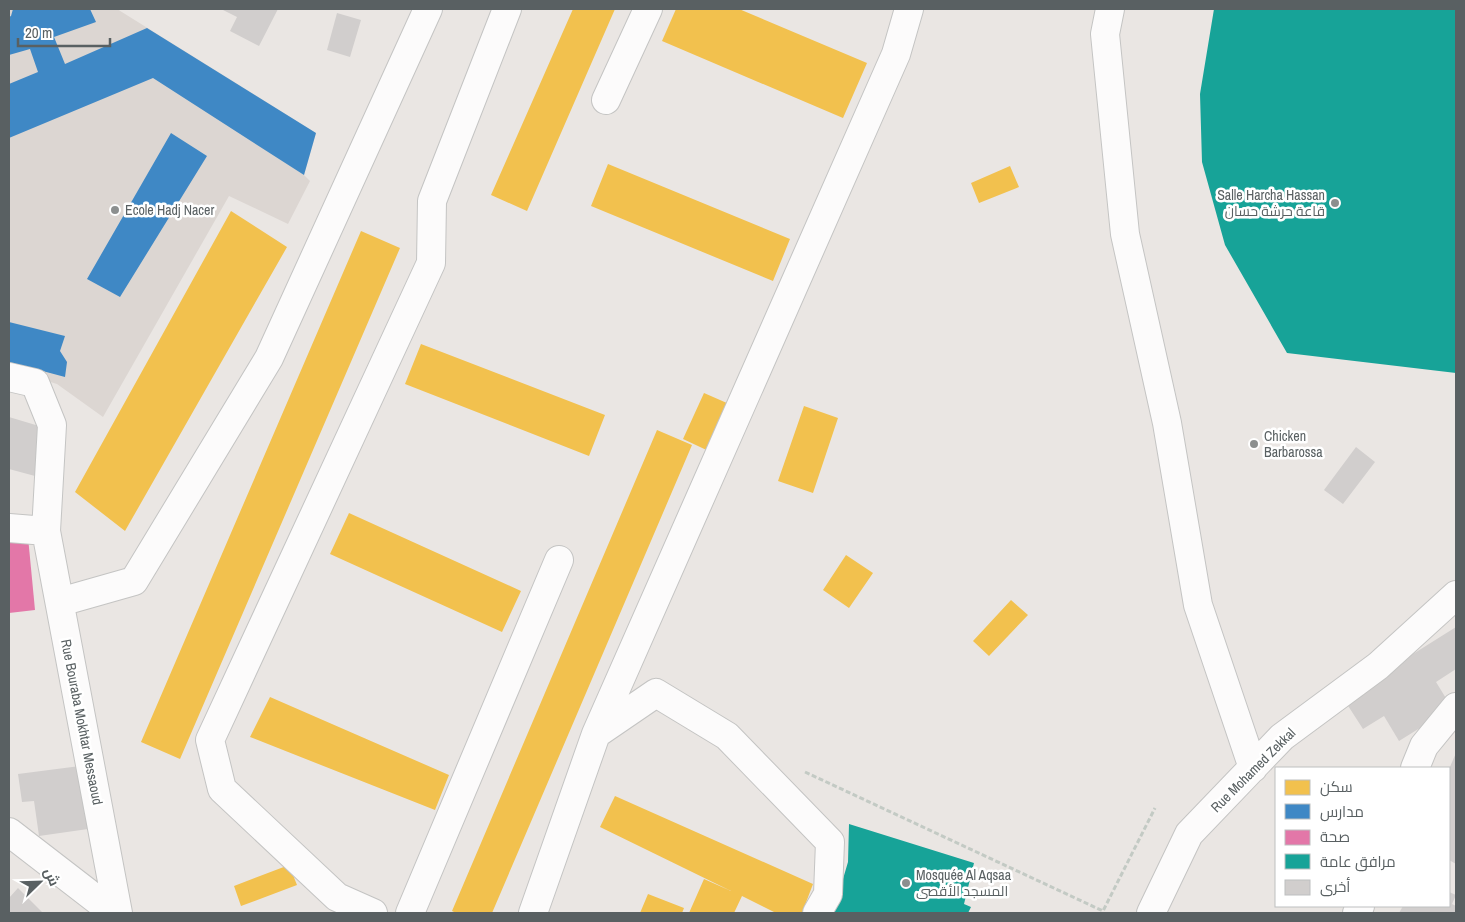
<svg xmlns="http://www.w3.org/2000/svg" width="1465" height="922" font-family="'Archivo Narrow',Cairo,sans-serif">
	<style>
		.education { fill: #dcd6d2 }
		.homes { fill: #f2c14e }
		.schools { fill: #3f88c5 }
		.health { fill: #e377a8 }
		.public { fill: #17a398 }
		.building { fill: #d1cecd }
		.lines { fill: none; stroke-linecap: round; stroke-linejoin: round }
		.minor-casing { stroke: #c4c4c3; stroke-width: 30 }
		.path { stroke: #c3cac4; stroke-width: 3; stroke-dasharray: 5 2.5; stroke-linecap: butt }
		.minor { stroke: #fcfbfb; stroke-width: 28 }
		.poi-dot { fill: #8c8f8f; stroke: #fff; stroke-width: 2 }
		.labels { text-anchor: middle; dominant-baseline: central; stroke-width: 5; stroke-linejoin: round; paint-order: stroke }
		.poi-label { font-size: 14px; fill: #596062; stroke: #fff; text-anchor: start }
		.street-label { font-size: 14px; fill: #596062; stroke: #fff }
	</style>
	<rect width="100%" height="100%" fill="#eae6e3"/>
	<path class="education" d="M 9,9 L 117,9 L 316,133 L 304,175 L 310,181 L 288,224 L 229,196 L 103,417 L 57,384 L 9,369 Z"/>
	<path class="homes" d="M 573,9 L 615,9 L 527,211 L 491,195 Z
		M 676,9 L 739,9 L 867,63 L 843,118 L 662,41 Z
		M 608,164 L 790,239 L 773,281 L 591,206 Z
		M 1010,166 L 1019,187 L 979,203 L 971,183 Z
		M 231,211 L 287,247 L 125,531 L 75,492 Z
		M 361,231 L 400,248 L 180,759 L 141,742 Z
		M 421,344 L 605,415 L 589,456 L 405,384 Z
		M 704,393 L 736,407 L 715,454 L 683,439 Z
		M 804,406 L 838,418 L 813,493 L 778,481 Z
		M 657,430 L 692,445 L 492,913 L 456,913 L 452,911 Z
		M 349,513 L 521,591 L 502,632 L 330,554 Z
		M 846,555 L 873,573 L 849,608 L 823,590 Z
		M 1011,600 L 1028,615 L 989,656 L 973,641 Z
		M 270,697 L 449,775 L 435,810 L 250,737 Z
		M 615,796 L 813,884 L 802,913 L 776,913 L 742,896 L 734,913 L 689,913 L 704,879 L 731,891 L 600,827 Z
		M 289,865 L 297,885 L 241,906 L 234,886 Z
		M 648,894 L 684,908 L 682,913 L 640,913 Z"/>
	<path class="schools" d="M 13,9 L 90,9 L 96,22 L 54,37 L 65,64 L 147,28 L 316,133 L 304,175 L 153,78 L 9,138 L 9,84 L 38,72 L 30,49 L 9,55 L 9,17 L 11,16 Z
		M 171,133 L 207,156 L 120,297 L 87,279 Z
		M 9,322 L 65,336 L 60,351 L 67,362 L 65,377 L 9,362 Z"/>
	<path class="health" d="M 28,537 L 35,610 L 9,613 L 9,539 Z"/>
	<path class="public" d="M 1214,9 L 1456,9 L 1456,373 L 1287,353 L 1225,245 L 1202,162 L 1200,94 Z
		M 849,824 L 974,863 L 964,904 L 971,907 L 968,913 L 833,913 L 848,862 Z"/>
	<path class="building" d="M 221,9 L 278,9 L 259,46 L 230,31 L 237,17 Z
		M 337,13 L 361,20 L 350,57 L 327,50 Z
		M 9,417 L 49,429 L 35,476 L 9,469 Z
		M 1356,447 L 1375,462 L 1343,504 L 1324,490 Z
		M 1456,627 L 1456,669 L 1436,682 L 1452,708 L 1399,741 L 1384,716 L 1363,729 L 1343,698 Z
		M 1456,753 L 1456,864 L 1449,860 L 1449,769 Z
		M 80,766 L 88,829 L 39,836 L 34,801 L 22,802 L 18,774 Z
		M 18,888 L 43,913 L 9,913 L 9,898 Z
		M 1449,892 L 1456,895 L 1452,904 L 1456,906 L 1456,913 L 1399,913 L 1403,906 L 1449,906 Z"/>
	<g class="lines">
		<defs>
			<path id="minor" d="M 1110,9 L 1105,34 L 1125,234 L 1167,423 L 1198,605 L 1253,768
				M 606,100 L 648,9
				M 9,377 L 35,383 L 52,425 L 46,531 L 118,913
				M 9,528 L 46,531
				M 60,602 L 134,581 L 269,358 L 428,9
				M 596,734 L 896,54 L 909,9
				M 1415,768 L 1424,746 L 1456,707
				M 9,832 L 114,913
				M 373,913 L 337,897 L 222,789 L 210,740 L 431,263 L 432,201 L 507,9
				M 410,913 L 559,560
				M 533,913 L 596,734 L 656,693 L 727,736 L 830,842 L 828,894 L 817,913
				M 1151,913 L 1189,834 L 1282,737 L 1378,666 L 1456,595
				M 1357,913 L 1360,906"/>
		</defs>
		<use href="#minor" class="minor-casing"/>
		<path class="path" d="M 805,772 L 1103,911 L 1155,808"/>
		<use href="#minor" class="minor"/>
	</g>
	<g class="poi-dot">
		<circle cx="1335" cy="203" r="5"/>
		<circle cx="115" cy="210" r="5"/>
		<circle cx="1254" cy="444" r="5"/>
		<circle cx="906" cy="883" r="5"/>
	</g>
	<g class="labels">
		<g class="poi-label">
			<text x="1325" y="195" text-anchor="end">Salle Harcha Hassan<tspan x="1325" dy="16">قاعة حرشة حسان</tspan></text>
			<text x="125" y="210">Ecole Hadj Nacer</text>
			<text x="1264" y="436">Chicken<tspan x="1264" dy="16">Barbarossa</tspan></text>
			<text x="916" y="875">Mosquée Al Aqsaa<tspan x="916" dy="16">المسجد الأقصى</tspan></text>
		</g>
		<g class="street-label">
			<text transform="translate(82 722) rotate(79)">Rue Bouraba Mokhtar Messaoud</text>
			<text transform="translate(1253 770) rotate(-45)">Rue Mohamed Zekkal</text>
		</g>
	</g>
	<rect width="1465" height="922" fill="none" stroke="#596062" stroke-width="20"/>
	<rect x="1275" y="767" width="175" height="140" fill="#ffffff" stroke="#bdbfc0"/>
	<rect x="1285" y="780" width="25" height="15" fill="#f2c14e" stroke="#bdbfc0"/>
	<text x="1320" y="792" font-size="15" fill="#596062">سكن</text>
	<rect x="1285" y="804" width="25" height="15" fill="#3f88c5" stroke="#bdbfc0"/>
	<text x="1320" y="817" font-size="15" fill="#596062">مدارس</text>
	<rect x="1285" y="830" width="25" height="15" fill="#e377a8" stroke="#bdbfc0"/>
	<text x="1320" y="842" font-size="15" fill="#596062">صحة</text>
	<rect x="1285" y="854" width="25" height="15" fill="#17a398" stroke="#bdbfc0"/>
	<text x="1320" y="867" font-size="15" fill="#596062">مرافق عامة</text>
	<rect x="1285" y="880" width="25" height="15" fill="#d1cecd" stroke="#bdbfc0"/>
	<text x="1320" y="892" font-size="15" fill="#596062">أخرى</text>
	<g transform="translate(40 882) rotate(67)" stroke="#ffffff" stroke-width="4" paint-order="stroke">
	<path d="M0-4L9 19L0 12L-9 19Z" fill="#596062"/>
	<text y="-8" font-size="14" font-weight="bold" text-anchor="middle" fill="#596062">ش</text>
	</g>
	<path d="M18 38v8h92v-8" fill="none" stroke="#596062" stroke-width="2.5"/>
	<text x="25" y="38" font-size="15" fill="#596062" stroke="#ffffff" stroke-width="4" paint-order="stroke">20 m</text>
</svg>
